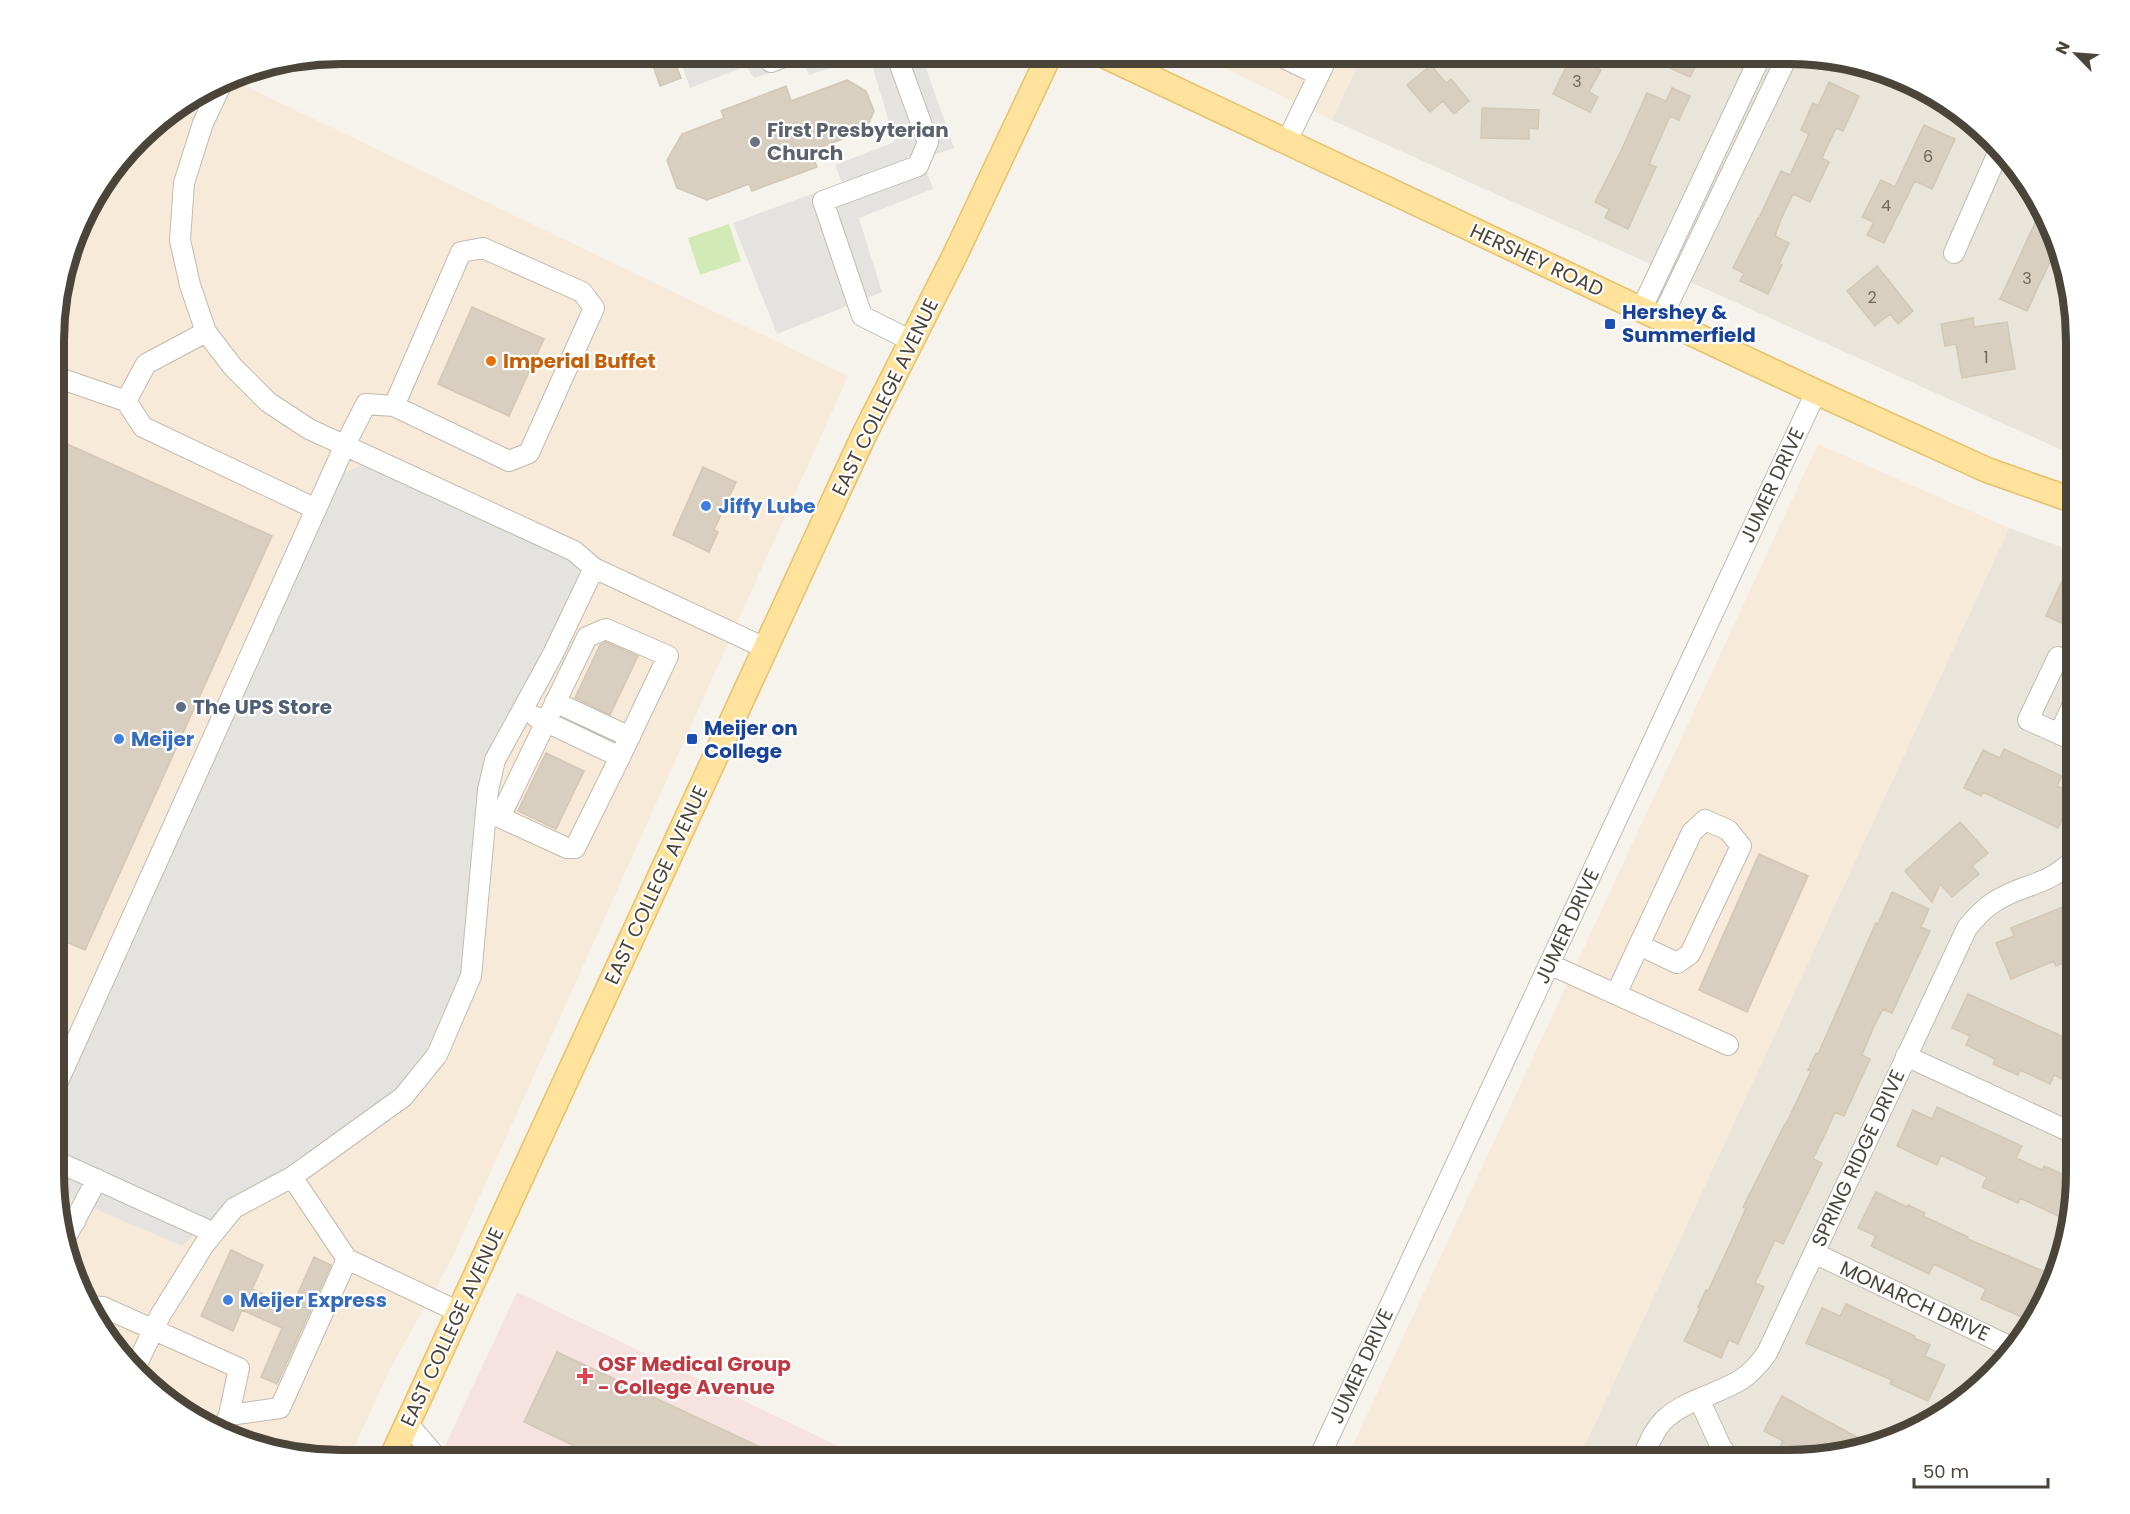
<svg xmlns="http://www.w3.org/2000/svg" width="2130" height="1514" font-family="Poppins,sans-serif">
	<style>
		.residential { fill: #eae5da }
		.commercial { fill: #f7ead8 }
		.medical { fill: #f6e3e0 }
		.green { fill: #d2eab5 }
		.parking { fill: #e5e3e0 }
		.building { fill: #d8cfc1; stroke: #d3c7b4; stroke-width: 1.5 }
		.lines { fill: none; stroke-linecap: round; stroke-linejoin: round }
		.minor-casing { stroke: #c2bbae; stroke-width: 22 }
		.major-casing { stroke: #e6c16a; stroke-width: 27 }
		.minor { stroke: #fff; stroke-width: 20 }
		.major { stroke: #ffe39c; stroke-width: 24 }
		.worship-dot { fill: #6b7280; stroke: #fff; stroke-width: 2 }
		.transit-dot { fill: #1a4fb4; stroke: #fff; stroke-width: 2 }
		.food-dot { fill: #e8710a; stroke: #fff; stroke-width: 2 }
		.shop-dot { fill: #3f7fe0; stroke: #fff; stroke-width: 2 }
		.service-dot { fill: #5c6f8a; stroke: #fff; stroke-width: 2 }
		.health-dot { fill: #e0444e; stroke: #fff; stroke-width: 2 }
		.labels { text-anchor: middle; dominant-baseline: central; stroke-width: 4.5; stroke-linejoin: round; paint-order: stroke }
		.number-label { font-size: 16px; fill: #6e675b }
		.worship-label { font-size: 20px; font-weight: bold; fill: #5b616d; stroke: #fff; text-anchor: start }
		.street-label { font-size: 20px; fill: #4b4439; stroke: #fff }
		.transit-label { font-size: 20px; font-weight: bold; fill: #164399; stroke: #fff; text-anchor: start }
		.food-label { font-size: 20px; font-weight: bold; fill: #c56008; stroke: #fff; text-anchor: start }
		.shop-label { font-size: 20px; font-weight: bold; fill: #366cbe; stroke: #fff; text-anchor: start }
		.service-label { font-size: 20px; font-weight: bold; fill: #4e5e75; stroke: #fff; text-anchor: start }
		.health-label { font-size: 20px; font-weight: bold; fill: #be3a42; stroke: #fff; text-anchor: start }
		.rim { fill: none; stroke: #4b4439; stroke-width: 8 }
	</style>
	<rect width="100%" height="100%" fill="#f6f3ec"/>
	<path class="residential" d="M 1363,54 L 1807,55 L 1881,69 L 1964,114 L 2046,214 L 2075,323 L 2075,456 L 1332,120 Z
		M 2009,528 L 2075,552 L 2075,1191 L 2061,1265 L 2016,1348 L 1916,1430 L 1789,1460 L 1578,1460 Z"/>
	<path class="commercial" d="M 1195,54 L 1363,54 L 1332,120 Z
		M 225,80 L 235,81 L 848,376 L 452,1258 L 390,1369 L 349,1459 L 323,1459 L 249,1445 L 166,1400 L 92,1316 L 56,1210 L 56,304 L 84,214 L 152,126 Z
		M 1818,444 L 2009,528 L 1578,1460 L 1346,1460 Z"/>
	<path class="medical" d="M 517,1292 L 867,1460 L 439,1459 Z"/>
	<path class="green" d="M 729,224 L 741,261 L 700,275 L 688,238 Z"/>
	<path class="parking" d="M 678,54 L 921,54 L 954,148 L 934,155 L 926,170 L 933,189 L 859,218 L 882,292 L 777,334 L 733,223 L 842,183 L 835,165 L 895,142 L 869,55 L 809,75 L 804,62 L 754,78 L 746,66 L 690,88 Z
		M 362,465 L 575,562 L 579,576 L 481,776 L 476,796 L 464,966 L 422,1060 L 404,1083 L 288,1166 L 228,1203 L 182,1246 L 56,1192 L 56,1067 L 73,1074 L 343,474 Z"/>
	<path class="building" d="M 665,54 L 672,54 L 681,78 L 660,86 L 651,60 Z
		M 1572,55 L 1600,55 L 1594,67 L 1601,70 L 1589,92 L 1598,97 L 1590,112 L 1553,94 Z
		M 1642,55 L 1701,55 L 1690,77 Z
		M 1431,65 L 1446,83 L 1451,79 L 1469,101 L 1454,114 L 1443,101 L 1430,112 L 1407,85 Z
		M 847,80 L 866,91 L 874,111 L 866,130 L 811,151 L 817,167 L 752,191 L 749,184 L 707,200 L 677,188 L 667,160 L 682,134 L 724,118 L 721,111 L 786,86 L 791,101 Z
		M 1829,82 L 1859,96 L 1843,131 L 1836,128 L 1822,158 L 1829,162 L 1810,202 L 1793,194 L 1781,219 L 1775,236 L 1789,243 L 1779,264 L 1782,265 L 1768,294 L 1740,281 L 1744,273 L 1733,268 L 1758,218 L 1759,218 L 1781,171 L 1790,175 L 1809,134 L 1801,130 L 1813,103 L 1818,106 Z
		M 1672,88 L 1690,96 L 1679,120 L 1670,116 L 1649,164 L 1656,167 L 1628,229 L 1605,218 L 1609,209 L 1595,202 L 1621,151 L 1647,93 L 1666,101 Z
		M 1482,108 L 1539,110 L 1538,129 L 1529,128 L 1529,139 L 1481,138 Z
		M 1924,125 L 1955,139 L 1932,189 L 1915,181 L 1884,243 L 1867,235 L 1874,222 L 1862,217 L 1881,180 L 1895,187 Z
		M 2042,208 L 2046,214 L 2055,251 L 2027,311 L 2000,299 Z
		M 1877,266 L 1913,311 L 1898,324 L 1890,314 L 1875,326 L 1847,291 Z
		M 472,307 L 544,339 L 509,416 L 438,384 Z
		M 1973,318 L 1974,327 L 2007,322 L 2015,369 L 1962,378 L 1956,344 L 1945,346 L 1941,324 Z
		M 56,439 L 272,536 L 85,950 L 67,942 L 56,964 Z
		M 703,467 L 736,482 L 714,530 L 718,532 L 709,552 L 673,535 Z
		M 2062,581 L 2075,586 L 2075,629 L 2046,616 Z
		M 606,642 L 638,656 L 610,715 L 575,698 L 600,645 Z
		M 2004,749 L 2062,776 L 2057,786 L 2075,794 L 2058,828 L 1983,792 L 1981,796 L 1964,788 L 1983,750 L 2000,758 Z
		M 546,753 L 584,771 L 556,829 L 518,811 Z
		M 1960,822 L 1988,853 L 1972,866 L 1979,874 L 1952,897 L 1940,884 L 1932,902 L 1905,871 Z
		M 1759,854 L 1808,876 L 1747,1012 L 1699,990 Z
		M 1892,892 L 1929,909 L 1921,927 L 1930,931 L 1892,1013 L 1883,1009 L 1874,1026 L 1862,1055 L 1870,1059 L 1844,1116 L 1835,1112 L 1827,1130 L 1813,1159 L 1822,1163 L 1783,1244 L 1775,1240 L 1755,1283 L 1764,1287 L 1738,1344 L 1729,1340 L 1721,1358 L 1684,1341 L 1700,1308 L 1698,1307 L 1706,1290 L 1708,1291 L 1731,1242 L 1746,1208 L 1743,1207 L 1785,1124 L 1786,1124 L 1811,1071 L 1808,1070 L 1816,1053 L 1818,1054 L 1876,923 L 1878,924 Z
		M 2070,904 L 2075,918 L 2075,958 L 2056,966 L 2054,961 L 2011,979 L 1996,943 L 2014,936 L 2011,928 Z
		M 1968,994 L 2075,1042 L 2075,1085 L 2054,1075 L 2050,1084 L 2020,1070 L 2018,1075 L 1993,1064 L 1995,1059 L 1966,1045 L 1970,1036 L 1952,1028 Z
		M 1937,1107 L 2022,1146 L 2016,1158 L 2042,1170 L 2044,1166 L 2062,1174 L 2075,1146 L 2075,1191 L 2069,1221 L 2020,1198 L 2018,1203 L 1982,1187 L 1987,1177 L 1941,1155 L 1937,1165 L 1897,1146 L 1913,1110 L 1932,1119 Z
		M 1876,1192 L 1907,1207 L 1908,1205 L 1925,1213 L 1923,1216 L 1968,1237 L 1968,1239 L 2055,1276 L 2031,1321 L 1981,1299 L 1986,1289 L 1934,1264 L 1929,1274 L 1871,1246 L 1876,1236 L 1858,1228 Z
		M 231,1250 L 263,1265 L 252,1289 L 292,1307 L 314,1257 L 331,1265 L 277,1384 L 261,1377 L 282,1328 L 242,1310 L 233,1331 L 201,1316 Z
		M 1846,1304 L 1915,1336 L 1914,1338 L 1930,1345 L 1925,1356 L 1945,1365 L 1928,1401 L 1890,1384 L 1892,1380 L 1806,1343 L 1822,1308 L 1840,1316 Z
		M 557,1352 L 788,1460 L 604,1460 L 524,1422 Z
		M 1782,1396 L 1816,1415 L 1866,1442 L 1792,1459 L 1777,1452 L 1783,1441 L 1764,1431 Z"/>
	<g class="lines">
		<defs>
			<path id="minor" d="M 769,54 L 771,62 L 791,54
				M 896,54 L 928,142 L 918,166 L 823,201 L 862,316 L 912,341
				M 1276,54 L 1319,75
				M 223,81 L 203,123 L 184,183 L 180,240 L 190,285 L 206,332 L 233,367 L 268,402 L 309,429 L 574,551 L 594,568 L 765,648
				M 1287,141 L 1329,54
				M 1954,253 L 1997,155
				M 1641,310 L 1761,55
				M 1661,319 L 1788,55
				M 206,332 L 146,364 L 126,401 L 143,427 L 316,509
				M 56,377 L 126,401
				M 2075,665 L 2058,657 L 2028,720 L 2075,741
				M 555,702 L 630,737
				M 2059,734 L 2075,700
				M 488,812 L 567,848 L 575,848 L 620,757 L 536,717
				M 500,817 L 587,637 L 606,629 L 668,656 L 620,757
				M 1549,964 L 1728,1045
				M 1616,994 L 1692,832 L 1705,820 L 1728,830 L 1741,846 L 1690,954 L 1677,963 L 1639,945
				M 1906,1056 L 2075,1134
				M 56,1086 L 345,445 L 366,404 L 394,406 L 509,461 L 529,453 L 594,308 L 582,292 L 483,248 L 461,252 L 394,406
				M 56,1161 L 214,1233
				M 292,1177 L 347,1259 L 459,1312
				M 57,1212 L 75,1222
				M 66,1237 L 97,1179
				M 1814,1253 L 2015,1349
				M 89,1306 L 103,1307 L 239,1368 L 229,1415 L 222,1430
				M 136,1366 L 161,1314 L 204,1245 L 234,1208 L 292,1177 L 403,1097 L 437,1055 L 471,976 L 488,790 L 495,760 L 553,654 L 594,568
				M 1699,1399 L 1721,1447 L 1731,1460
				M 229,1415 L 280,1408 L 347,1259
				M 407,1423 L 438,1459
				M 1318,1460 L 1816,392
				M 1641,1460 C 1648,1446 1653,1431 1664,1420 C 1686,1399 1717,1395 1742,1379 C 1752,1372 1760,1363 1767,1353 L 1967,928 C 1975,918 1983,909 1994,902 C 2023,883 2048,887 2075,858"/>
			<path id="major" d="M 1101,54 L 1816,392 L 1987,470 L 2075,501
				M 391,1459 L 864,435 L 955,255 L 1050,54"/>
		</defs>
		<use href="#minor" class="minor-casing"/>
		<use href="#major" class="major-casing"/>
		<use href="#minor" class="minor"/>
		<use href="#major" class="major"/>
	</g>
	<circle class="worship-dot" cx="755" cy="142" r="6"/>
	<g class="transit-dot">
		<rect x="1604" y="318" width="12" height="12" rx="3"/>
		<rect x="686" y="733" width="12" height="12" rx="3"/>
	</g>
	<circle class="food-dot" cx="491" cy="361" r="6"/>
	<g class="shop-dot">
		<circle cx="706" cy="506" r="6"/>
		<circle cx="119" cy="739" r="6"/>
		<circle cx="228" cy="1300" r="6"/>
	</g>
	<circle class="service-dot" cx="181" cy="707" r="6"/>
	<path class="health-dot" d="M582 1367h6v6h6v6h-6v6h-6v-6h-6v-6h6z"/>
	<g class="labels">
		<g class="number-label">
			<text x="1577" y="81">3</text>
			<text x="1928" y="156">6</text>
			<text x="1886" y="205">4</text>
			<text x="2027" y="278">3</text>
			<text x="1872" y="297">2</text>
			<text x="1986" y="357">1</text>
		</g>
		<g class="worship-label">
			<text x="767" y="130">First Presbyterian<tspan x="767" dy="23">Church</tspan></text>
		</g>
		<g class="street-label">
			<text transform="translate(1537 260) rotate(25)">HERSHEY ROAD</text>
			<text transform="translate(885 397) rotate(-64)">EAST COLLEGE AVENUE</text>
			<text transform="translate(1772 485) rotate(-65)">JUMER DRIVE</text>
			<text transform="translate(656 885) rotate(-65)">EAST COLLEGE AVENUE</text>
			<text transform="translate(1567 926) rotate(-65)">JUMER DRIVE</text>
			<text transform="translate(1858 1158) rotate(-65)">SPRING RIDGE DRIVE</text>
			<text transform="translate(1915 1301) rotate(25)">MONARCH DRIVE</text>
			<text transform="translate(452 1327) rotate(-65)">EAST COLLEGE AVENUE</text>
			<text transform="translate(1361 1366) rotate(-65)">JUMER DRIVE</text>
		</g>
		<g class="transit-label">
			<text x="1622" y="312">Hershey &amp;<tspan x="1622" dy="23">Summerfield</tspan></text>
			<text x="704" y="728">Meijer on<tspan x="704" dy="23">College</tspan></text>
		</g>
		<g class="food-label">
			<text x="503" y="361">Imperial Buffet</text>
		</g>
		<g class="shop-label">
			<text x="718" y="506">Jiffy Lube</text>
			<text x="131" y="739">Meijer</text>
			<text x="240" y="1300">Meijer Express</text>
		</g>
		<g class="service-label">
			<text x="193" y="707">The UPS Store</text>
		</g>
		<g class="health-label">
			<text x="598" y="1364">OSF Medical Group<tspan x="598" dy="23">- College Avenue</tspan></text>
		</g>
	</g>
	<path d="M0 0H2130V1514H0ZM341 64H1789A277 277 0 0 1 2066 341V1173A277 277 0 0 1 1789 1450H341A277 277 0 0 1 64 1173V341A277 277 0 0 1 341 64Z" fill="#fff" fill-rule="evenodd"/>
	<path class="rim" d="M341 64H1789A277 277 0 0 1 2066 341V1173A277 277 0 0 1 1789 1450H341A277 277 0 0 1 64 1173V341A277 277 0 0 1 341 64Z"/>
	<g transform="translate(2076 54) rotate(295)" stroke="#ffffff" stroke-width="4.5" paint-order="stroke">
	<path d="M0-4.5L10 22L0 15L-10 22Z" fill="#4b4439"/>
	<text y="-9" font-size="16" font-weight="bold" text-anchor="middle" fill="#4b4439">N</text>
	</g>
	<path d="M1914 1478v9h134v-9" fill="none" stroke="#4b4439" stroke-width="3"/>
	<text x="1923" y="1478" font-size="18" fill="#4b4439" stroke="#ffffff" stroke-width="4.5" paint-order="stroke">50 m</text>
</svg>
